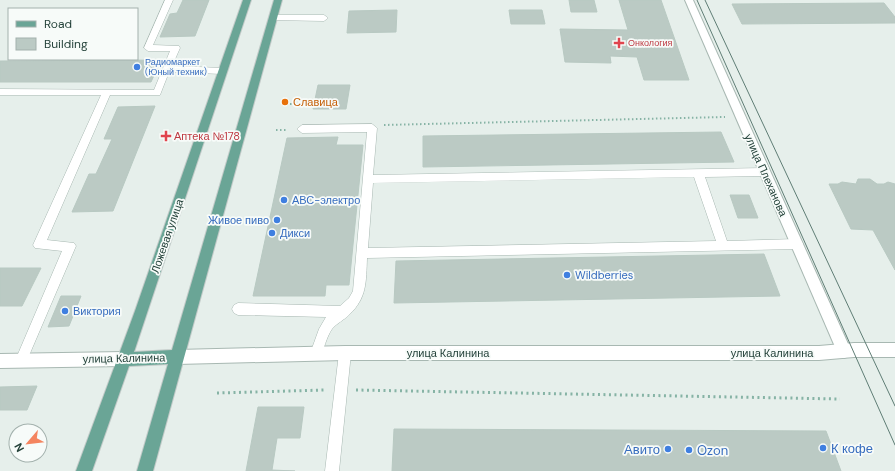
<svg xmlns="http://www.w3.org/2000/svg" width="895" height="471" font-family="'DM Sans',sans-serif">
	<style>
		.building { fill: #bbcac4; stroke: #b8c9c2 }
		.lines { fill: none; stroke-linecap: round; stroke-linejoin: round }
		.service-casing { stroke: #a8b8b2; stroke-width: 1 }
		.minor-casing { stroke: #a8b8b2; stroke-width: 2 }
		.tertiary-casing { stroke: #a8b8b2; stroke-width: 2 }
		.primary-casing { stroke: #c2cac8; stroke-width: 2 }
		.path-far1 { stroke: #86b3a5; stroke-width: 2; stroke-dasharray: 1.5 2.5; stroke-linecap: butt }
		.path { stroke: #86b3a5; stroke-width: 3; stroke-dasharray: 2 3.5; stroke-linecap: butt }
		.service { fill: #fff; fill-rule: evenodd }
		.minor { fill: #fff; fill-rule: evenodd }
		.tertiary { fill: #fff; fill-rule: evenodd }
		.primary { fill: #6aa596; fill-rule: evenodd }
		.tram { stroke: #5f7d75; stroke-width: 1 }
		.health-dot { fill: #e0444e; stroke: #f7fbf9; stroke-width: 1.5 }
		.shop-dot { fill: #3f7fe0; stroke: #f7fbf9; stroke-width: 1.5 }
		.food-dot { fill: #e8710a; stroke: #f7fbf9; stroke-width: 1.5 }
		.labels { text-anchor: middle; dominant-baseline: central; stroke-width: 3.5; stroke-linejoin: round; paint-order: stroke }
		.far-health-label { font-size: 9px; fill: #be3a42; stroke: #f7fbf9; text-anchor: start }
		.far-shop-label { font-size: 9px; fill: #366cbe; stroke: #f7fbf9; text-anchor: start }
		.food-label { font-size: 11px; fill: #c56008; stroke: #f7fbf9; text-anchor: start }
		.health-label { font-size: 11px; fill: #be3a42; stroke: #f7fbf9; text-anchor: start }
		.street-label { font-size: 11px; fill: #24423a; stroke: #f7fbf9 }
		.shop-label { font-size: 11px; fill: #366cbe; stroke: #f7fbf9; text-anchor: start }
		.near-shop-label { font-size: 13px; fill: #366cbe; stroke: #f7fbf9; text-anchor: start }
	</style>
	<rect width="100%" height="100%" fill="#e6efeb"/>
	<path class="building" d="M 183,0 L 209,0 L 195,36 L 160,37 L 170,14 L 177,13 Z
		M 569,0 L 594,0 L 597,12 L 571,12 Z
		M 619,0 L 661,0 L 689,80 L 644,80 L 637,57 L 610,56 L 611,63 L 565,62 L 560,29 L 628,30 Z
		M 884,3 L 895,17 L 895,23 L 742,24 L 732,4 Z
		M 397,10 L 396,32 L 347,33 L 349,11 Z
		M 509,10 L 542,10 L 545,24 L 511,24 Z
		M 161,60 L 151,82 L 0,82 L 0,61 Z
		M 318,85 L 350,85 L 346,109 L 313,109 Z
		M 155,106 L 113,211 L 72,212 L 89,174 L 96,174 L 112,139 L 104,139 L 118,107 Z
		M 721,132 L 734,162 L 423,167 L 423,136 Z
		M 338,137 L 336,145 L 363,145 L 349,285 L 326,285 L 325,296 L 253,296 L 287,138 Z
		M 858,179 L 870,179 L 877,184 L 884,184 L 888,182 L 895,184 L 895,270 L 873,230 L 851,229 L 829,184 L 838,184 L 842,182 L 856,184 Z
		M 730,195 L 749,195 L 758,218 L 738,218 Z
		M 764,254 L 780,296 L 394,303 L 396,261 Z
		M 0,268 L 41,268 L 22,306 L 0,306 Z
		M 61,296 L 81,296 L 69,326 L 48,327 Z
		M 37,386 L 27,410 L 0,410 L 0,387 Z
		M 258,407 L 304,407 L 300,438 L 277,438 L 272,470 L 295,471 L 246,471 Z
		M 394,429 L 826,431 L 841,471 L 392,471 Z"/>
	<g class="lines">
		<defs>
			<path id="service" d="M 165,0 L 173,0 L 153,45 L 179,46 L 180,48 L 172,66 L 223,68 L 227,71 L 223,74 L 169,72 L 160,95 L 110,95 L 47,240 L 74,243 L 76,246 L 25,365 L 21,367 L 17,365 L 15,361 L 62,251 L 35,248 L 33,245 L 101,95 L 0,95 L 0,89 L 154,90 L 170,51 L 148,51 L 144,48 Z
				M 273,15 L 324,15 L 328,18 L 324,21 L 270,20 L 269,18 Z
				M 372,124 L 377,128 L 373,175 L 765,168 L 770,172 L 765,176 L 705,177 L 727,241 L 797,239 L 801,241 L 803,244 L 801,247 L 797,249 L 367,258 C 366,282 367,298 349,315 C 344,320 337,323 332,329 C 326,338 324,349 320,358 L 316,360 L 312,358 L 310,354 L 319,329 L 326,317 L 238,315 L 234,313 L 232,309 L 234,305 L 238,303 L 340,306 L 349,298 L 353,291 L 367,132 L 302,133 L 297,129 L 302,125 ZM 694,177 L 716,241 L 368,248 L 373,183 Z
				M 345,347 L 349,349 L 351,353 L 339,471 L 325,471 L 339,353 L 341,349 Z"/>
			<path id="minor" d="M 685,0 L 693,0 L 849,346 L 851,351 L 849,356 L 844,358 L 839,356 Z"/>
			<path id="tertiary" d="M 854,343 L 895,343 L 895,357 L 854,357 L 819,360 L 345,360 L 177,364 L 172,362 L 170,357 L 172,352 L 177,350 L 345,346 L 819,346 Z
				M 124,352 L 129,354 L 131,359 L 129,364 L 124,366 L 0,368 L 0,354 Z"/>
			<path id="primary" d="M 243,0 L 251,0 L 134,352 L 172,350 L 274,0 L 282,0 L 153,471 L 137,471 L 168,364 L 129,366 L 92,471 L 76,471 L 135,311 Z"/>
		</defs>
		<use href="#service" class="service-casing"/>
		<use href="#minor" class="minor-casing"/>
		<use href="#tertiary" class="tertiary-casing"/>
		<use href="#primary" class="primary-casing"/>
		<path class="path-far1" d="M 282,104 L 314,104
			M 384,125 L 725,117
			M 276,130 L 287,130"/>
		<path class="path" d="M 356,390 L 840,399
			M 217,393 L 325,390"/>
		<use href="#service" class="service"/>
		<use href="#minor" class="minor"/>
		<use href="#tertiary" class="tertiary"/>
		<use href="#primary" class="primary"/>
		<path class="tram" d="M 697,0 L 895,445
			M 705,0 L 895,406"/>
	</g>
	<g class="health-dot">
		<path d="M617 37h4v4h4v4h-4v4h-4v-4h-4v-4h4z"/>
		<path d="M164 130h4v4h4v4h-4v4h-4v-4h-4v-4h4z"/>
	</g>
	<g class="shop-dot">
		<circle cx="137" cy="67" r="4"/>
		<circle cx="284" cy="200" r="4"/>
		<circle cx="277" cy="220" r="4"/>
		<circle cx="272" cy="233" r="4"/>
		<circle cx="567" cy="275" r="4"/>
		<circle cx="65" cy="311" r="4"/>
		<circle cx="823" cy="448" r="4"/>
		<circle cx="668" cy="449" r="4"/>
		<circle cx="689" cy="450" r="4"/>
	</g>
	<circle class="food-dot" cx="285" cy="102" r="4"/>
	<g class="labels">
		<g class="far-health-label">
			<text x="628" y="43">Онкология</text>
		</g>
		<g class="far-shop-label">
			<text x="145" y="62">Радиомаркет<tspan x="145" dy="10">(Юный техник)</tspan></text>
		</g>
		<g class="food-label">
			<text x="293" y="102">Славица</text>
		</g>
		<g class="health-label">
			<text x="174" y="136">Аптека №178</text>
		</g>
		<g class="street-label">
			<text transform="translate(766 175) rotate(66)">улица Плеханова</text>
			<text transform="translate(167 236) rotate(-71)">Ложевая улица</text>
			<text x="448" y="353">улица Калинина</text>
			<text x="772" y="353">улица Калинина</text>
			<text transform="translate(124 358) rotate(-1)">улица Калинина</text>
		</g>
		<g class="shop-label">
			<text x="292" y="200">АВС-электро</text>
			<text x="269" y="220" text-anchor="end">Живое пиво</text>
			<text x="280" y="233">Дикси</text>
			<text x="575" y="275">Wildberries</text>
			<text x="73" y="311">Виктория</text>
		</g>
		<g class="near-shop-label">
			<text x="831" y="448">К кофе</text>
			<text x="660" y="449" text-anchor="end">Авито</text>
			<text x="697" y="450">Ozon</text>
		</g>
	</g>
	<rect x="8" y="8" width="130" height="52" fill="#f7fbf9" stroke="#a3b1ad"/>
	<rect x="16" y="21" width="20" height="6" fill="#6aa596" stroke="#a3b1ad"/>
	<text x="44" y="28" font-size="12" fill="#24423a">Road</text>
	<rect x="16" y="38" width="20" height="12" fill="#bbcac4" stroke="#a3b1ad"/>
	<text x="44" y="48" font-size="12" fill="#24423a">Building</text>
	<g transform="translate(28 443) rotate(242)"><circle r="19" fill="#f7fbf9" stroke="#a3b1ad"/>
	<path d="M0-3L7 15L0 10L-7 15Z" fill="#f4845f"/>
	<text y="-6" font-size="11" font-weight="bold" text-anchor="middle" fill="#24423a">N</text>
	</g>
</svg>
